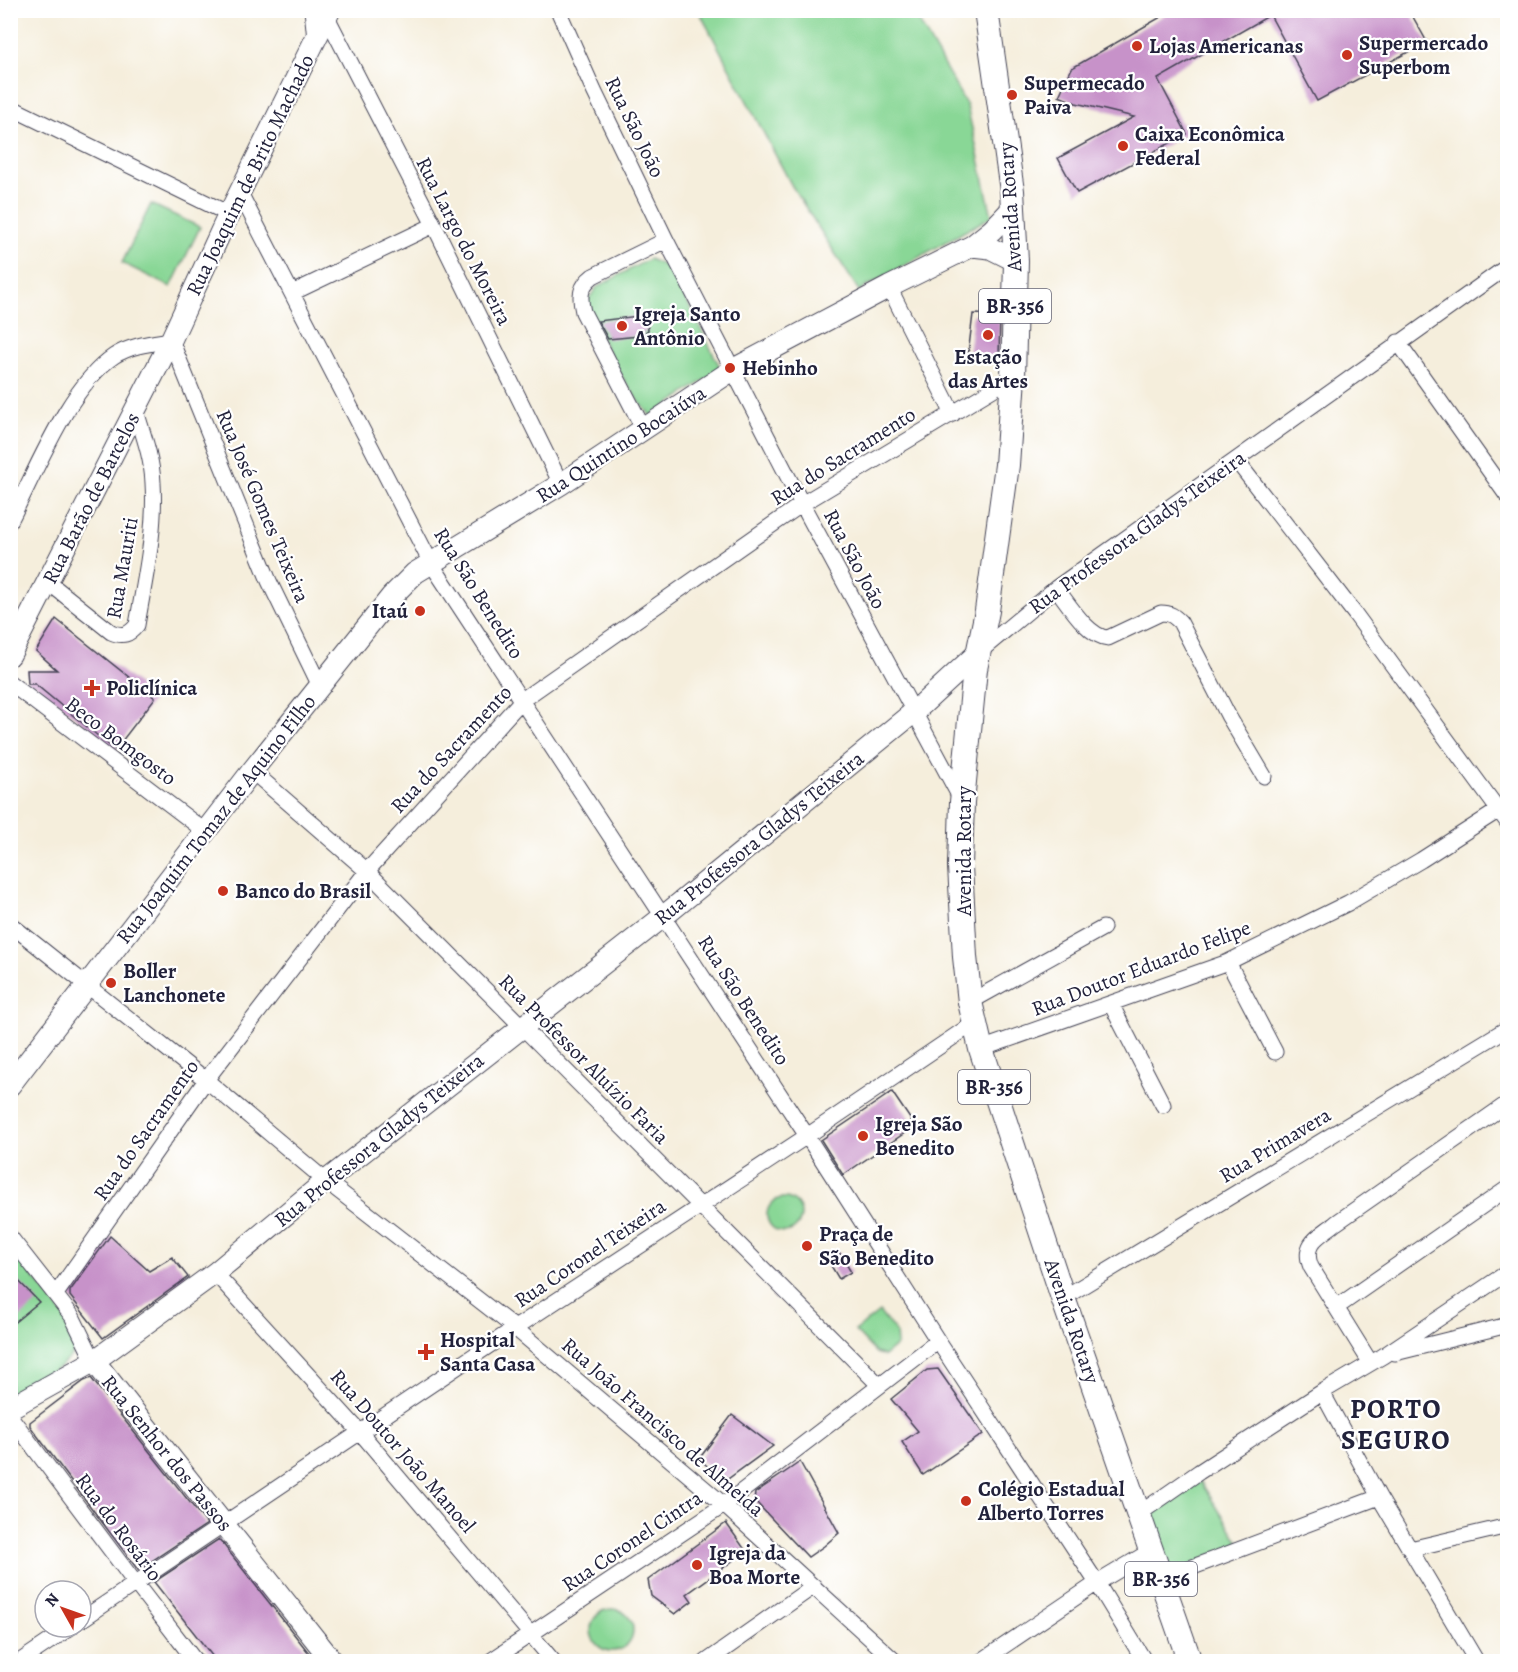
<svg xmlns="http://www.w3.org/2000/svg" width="1518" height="1672" font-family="Alegreya,serif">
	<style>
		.green { fill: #89d796; stroke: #567c68; stroke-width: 1.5 }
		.building { fill: #c792c9 }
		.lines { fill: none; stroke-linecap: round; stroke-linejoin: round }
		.street-casing { stroke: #424153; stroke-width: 17 }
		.secondary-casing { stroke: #424153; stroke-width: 23 }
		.primary-casing { stroke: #424153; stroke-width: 26 }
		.street { stroke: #fff; stroke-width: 15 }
		.secondary { stroke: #fff; stroke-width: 21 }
		.primary { stroke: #fff; stroke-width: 24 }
		.poi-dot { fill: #c8321e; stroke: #fff; stroke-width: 2 }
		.labels { text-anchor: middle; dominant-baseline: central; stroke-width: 4.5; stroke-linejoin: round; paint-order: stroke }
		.shield { fill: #fff; stroke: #646476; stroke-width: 1.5 }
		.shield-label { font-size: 20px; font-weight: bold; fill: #22223b }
		.poi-label { font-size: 21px; font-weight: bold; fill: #22223b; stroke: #fff; text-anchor: start }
		.street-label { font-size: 21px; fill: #22223b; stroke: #fff }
		.district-label { font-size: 27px; font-weight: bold; letter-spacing: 1.5px; fill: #22223b; stroke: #fff }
	</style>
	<rect width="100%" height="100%" fill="#fff"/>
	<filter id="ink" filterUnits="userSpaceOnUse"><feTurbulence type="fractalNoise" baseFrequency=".0167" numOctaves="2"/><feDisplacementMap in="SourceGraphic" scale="12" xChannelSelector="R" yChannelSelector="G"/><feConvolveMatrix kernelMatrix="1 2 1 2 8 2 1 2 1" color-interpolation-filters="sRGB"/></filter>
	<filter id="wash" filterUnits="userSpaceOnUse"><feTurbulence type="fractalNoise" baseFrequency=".008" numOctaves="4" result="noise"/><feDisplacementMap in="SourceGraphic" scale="24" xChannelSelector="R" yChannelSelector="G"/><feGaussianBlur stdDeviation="1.35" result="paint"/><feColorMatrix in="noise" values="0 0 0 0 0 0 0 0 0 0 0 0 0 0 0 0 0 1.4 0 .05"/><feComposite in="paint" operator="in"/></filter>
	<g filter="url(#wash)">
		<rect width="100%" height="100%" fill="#f5eedc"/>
		<path class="green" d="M 699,11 L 913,11 L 967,106 L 992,216 L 859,291 L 792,186 Z
			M 151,204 L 200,227 L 171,287 L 122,263 Z
			M 649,259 L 670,268 L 721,369 L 651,416 C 623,384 600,342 587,301 L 597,287 Z
			M767 1215a17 17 0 1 1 34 0a17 17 0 1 1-34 0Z
			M 10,1247 L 85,1342 L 60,1367 L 10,1398 Z
			M 879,1312 L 896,1332 L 897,1345 L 884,1356 L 876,1353 L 855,1331 Z
			M 1200,1481 L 1243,1548 L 1162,1575 L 1143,1519 Z
			M591 1630a21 21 0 1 1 42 0a21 21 0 1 1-42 0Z"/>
		<g id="blocks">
			<path class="building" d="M 1173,10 L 1409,10 L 1427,42 L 1317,101 L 1270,15 L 1158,79 L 1187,134 L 1077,193 L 1058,158 L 1134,117 L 1076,103 L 1059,96 L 1072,68 Z
				M 973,314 L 1000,315 L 999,356 L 968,355 Z
				M 646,315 L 648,330 L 640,336 L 608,339 L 598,321 Z
				M 56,619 L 155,698 L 115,750 L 35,684 L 28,684 L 27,670 L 57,670 L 36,651 Z
				M 892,1092 L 915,1126 L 843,1175 L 821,1140 Z
				M 110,1236 L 149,1271 L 172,1257 L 188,1277 L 103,1338 L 70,1296 L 70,1291 Z
				M 839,1252 L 851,1272 L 839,1279 L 827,1259 Z
				M 10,1272 L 39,1302 L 10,1326 Z
				M 938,1369 L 983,1434 L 923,1475 L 902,1442 L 918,1431 L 891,1399 L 927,1370 Z
				M 91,1378 L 207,1524 L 138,1570 L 30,1426 L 30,1422 L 84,1381 Z
				M 732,1415 L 773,1446 L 725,1481 L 699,1459 Z
				M 800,1462 L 839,1533 L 824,1546 L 808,1557 L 754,1500 L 755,1493 Z
				M 726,1523 L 746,1551 L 687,1594 L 692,1601 L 675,1614 L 651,1596 L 648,1580 Z
				M 219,1539 L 316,1662 L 217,1662 L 154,1582 Z"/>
		</g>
	</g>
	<g filter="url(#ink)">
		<use href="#blocks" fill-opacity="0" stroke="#424153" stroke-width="1.5"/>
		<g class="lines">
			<defs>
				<path id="street" d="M 312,10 L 315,39
					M 558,10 L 594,91 L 666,240 L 802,504 L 962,801
					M 327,17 L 434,225 L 561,484
					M 10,107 L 229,214
					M 240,193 L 431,563 L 807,1136 L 938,1341 L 1097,1583 L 1145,1662
					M 889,287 L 953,414
					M 292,293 L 434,225
					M 1398,342 L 1508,497
					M 644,430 L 583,312 C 579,296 580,286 593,276 L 666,240
					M 1236,460 L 1355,614 L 1508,823
					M 10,521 C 36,472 68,387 114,356 C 131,345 153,343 171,340 L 269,581 L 320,686
					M 48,582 L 111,632 C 123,637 129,635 137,625 C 145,578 156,530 153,483 C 152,458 143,434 136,411
					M 1056,588 C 1068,603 1088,637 1108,638 L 1161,613 C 1170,613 1174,616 1180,622 L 1229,717 L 1264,776
					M 978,653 L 1056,588 L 1508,266
					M 10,683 L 206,832
					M 252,771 L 367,871 L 879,1385
					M 10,924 L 206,1080 L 326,1181 L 515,1328 L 724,1505 L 896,1662
					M 1228,962 L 1275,1052
					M 970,1002 L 1103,928
					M 1111,1004 L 1163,1105
					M 981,1049 L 1228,962 L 1348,903 L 1421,860 L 1499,810
					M 10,1237 L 72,1316 L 94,1361
					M 215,1273 L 360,1432 L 554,1662
					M 56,1294 L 206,1080 L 367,871 L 522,700 L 802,504 L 1013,377
					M 1063,1298 L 1508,1028
					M 1337,1307 L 1508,1188
					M 1395,1353 L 1508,1325
					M 1370,1362 L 1311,1267 C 1301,1243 1320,1236 1336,1223 L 1508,1103
					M 1322,1392 L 1379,1497 L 1477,1662
					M 10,1416 L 136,1584 L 196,1662
					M 1140,1513 L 1199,1472 L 1322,1392 L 1383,1356 L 1508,1272
					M 1410,1549 L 1508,1526
					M 1161,1579 L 1379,1497
					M 81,1620 L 515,1328 L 807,1136 L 974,1023
					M 19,1662 L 71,1627
					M 489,1662 L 724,1505 L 938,1341
					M 706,1662 L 814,1586
					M 980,1662 L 1097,1583 L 1152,1550"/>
				<path id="secondary" d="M 972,246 L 990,248 L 1016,261
					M 10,655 L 171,340 L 229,214 L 330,10
					M 10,1085 L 252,771 L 391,597 L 415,573 L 561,484 L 734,369 L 889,287 L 972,246 L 992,230 L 1013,208
					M 94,1361 L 333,1662
					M 10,1408 L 94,1361 L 215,1273 L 326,1181 L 664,916 L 914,712 L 978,653"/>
				<path id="primary" d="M 986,10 L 1012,191 L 1016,261 L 1013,377 L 1007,465 L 987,611 L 975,669 L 962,802 L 960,866 L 965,957 L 970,1002 L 981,1049 L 1063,1298 L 1190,1662"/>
			</defs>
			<use href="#street" class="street-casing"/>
			<use href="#secondary" class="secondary-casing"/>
			<use href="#primary" class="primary-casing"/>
			<use href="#street" class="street"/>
			<use href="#secondary" class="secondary"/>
			<use href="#primary" class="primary"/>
		</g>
	</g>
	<g class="poi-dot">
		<circle cx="1137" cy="46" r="6"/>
		<circle cx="1347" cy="55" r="6"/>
		<circle cx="1012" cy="95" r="6"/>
		<circle cx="1123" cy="146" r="6"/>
		<circle cx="622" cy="326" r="6"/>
		<circle cx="988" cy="335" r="6"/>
		<circle cx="730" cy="368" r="6"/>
		<circle cx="420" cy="611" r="6"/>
		<path d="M89 679h6v6h6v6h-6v6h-6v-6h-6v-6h6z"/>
		<circle cx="223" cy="891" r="6"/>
		<circle cx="111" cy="983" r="6"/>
		<circle cx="863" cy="1136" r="6"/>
		<circle cx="807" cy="1246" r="6"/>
		<path d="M423 1343h6v6h6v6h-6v6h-6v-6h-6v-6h6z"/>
		<circle cx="966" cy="1501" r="6"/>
		<circle cx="697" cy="1565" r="6"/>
	</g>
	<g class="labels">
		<g class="shield">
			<rect x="979" y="289" width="72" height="34" rx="4.5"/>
			<rect x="958" y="1070" width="72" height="34" rx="4.5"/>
			<rect x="1125" y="1562" width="72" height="34" rx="4.5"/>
		</g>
		<g class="shield-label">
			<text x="1015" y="306">BR-356</text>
			<text x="994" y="1087">BR-356</text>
			<text x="1161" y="1579">BR-356</text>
		</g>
		<g class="poi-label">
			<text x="1359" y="43">Supermercado<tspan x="1359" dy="24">Superbom</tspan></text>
			<text x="1149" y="46">Lojas Americanas</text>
			<text x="1024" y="83">Supermecado<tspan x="1024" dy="24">Paiva</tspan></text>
			<text x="1135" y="134">Caixa Econômica<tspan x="1135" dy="24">Federal</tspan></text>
			<text x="634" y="314">Igreja Santo<tspan x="634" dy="24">Antônio</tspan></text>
			<text x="988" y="357" text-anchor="middle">Estação<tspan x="988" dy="24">das Artes</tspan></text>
			<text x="742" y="368">Hebinho</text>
			<text x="408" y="611" text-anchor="end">Itaú</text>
			<text x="106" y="688">Policlínica</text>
			<text x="235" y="891">Banco do Brasil</text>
			<text x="123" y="971">Boller<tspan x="123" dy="24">Lanchonete</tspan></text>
			<text x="875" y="1124">Igreja São<tspan x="875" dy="24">Benedito</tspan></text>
			<text x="819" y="1234">Praça de<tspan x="819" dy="24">São Benedito</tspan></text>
			<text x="440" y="1340">Hospital<tspan x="440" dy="24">Santa Casa</tspan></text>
			<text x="978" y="1489">Colégio Estadual<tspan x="978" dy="24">Alberto Torres</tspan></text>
			<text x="709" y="1553">Igreja da<tspan x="709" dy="24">Boa Morte</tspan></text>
		</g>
		<g class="street-label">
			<text transform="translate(635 127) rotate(64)">Rua São João</text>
			<text transform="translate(250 175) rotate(-64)">Rua Joaquim de Brito Machado</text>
			<text transform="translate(1010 207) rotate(-94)">Avenida Rotary</text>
			<text transform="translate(464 241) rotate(63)">Rua Largo do Moreira</text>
			<text transform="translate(621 444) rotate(-33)">Rua Quintino Bocaiúva</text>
			<text transform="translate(843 456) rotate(-32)">Rua do Sacramento</text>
			<text transform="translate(91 498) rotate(-63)">Rua Barão de Barcelos</text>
			<text transform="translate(263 506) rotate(67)">Rua José Gomes Teixeira</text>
			<text transform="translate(1137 532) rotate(-36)">Rua Professora Gladys Teixeira</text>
			<text transform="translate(855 559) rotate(62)">Rua São João</text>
			<text transform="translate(122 568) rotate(-80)">Rua Mauriti</text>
			<text transform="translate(479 593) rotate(58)">Rua São Benedito</text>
			<text transform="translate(121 741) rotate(37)">Beco Bomgosto</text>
			<text transform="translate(451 749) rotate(-47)">Rua do Sacramento</text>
			<text transform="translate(216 819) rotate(-52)">Rua Joaquim Tomaz de Aquino Filho</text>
			<text transform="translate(759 838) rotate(-39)">Rua Professora Gladys Teixeira</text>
			<text transform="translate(964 851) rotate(-90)">Avenida Rotary</text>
			<text transform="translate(1141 968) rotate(-21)">Rua Doutor Eduardo Felipe</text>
			<text transform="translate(744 1000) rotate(57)">Rua São Benedito</text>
			<text transform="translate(584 1059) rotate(45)">Rua Professor Aluízio Faria</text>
			<text transform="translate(146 1130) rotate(-55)">Rua do Sacramento</text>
			<text transform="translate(379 1140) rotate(-39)">Rua Professora Gladys Teixeira</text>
			<text transform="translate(1275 1145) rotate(-31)">Rua Primavera</text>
			<text transform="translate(590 1253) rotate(-34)">Rua Coronel Teixeira</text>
			<text transform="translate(1072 1321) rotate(71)">Avenida Rotary</text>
			<text transform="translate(663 1427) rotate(41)">Rua João Francisco de Almeida</text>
			<text transform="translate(403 1451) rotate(49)">Rua Doutor João Manoel</text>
			<text transform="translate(167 1453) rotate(51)">Rua Senhor dos Passos</text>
			<text transform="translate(119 1527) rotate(53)">Rua do Rosário</text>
			<text transform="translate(632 1541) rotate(-34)">Rua Coronel Cintra</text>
		</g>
		<g class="district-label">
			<text x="1396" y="1409">PORTO<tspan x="1396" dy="31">SEGURO</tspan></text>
		</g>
	</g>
	<rect width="1518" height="1672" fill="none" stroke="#fff" stroke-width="36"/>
	<g transform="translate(63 1609) rotate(310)"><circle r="28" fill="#ffffff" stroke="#a7a7b1" stroke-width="1.5"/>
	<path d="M0-4.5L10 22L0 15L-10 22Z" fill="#c8321e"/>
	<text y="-9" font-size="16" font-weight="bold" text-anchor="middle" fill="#22223b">N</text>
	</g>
</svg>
